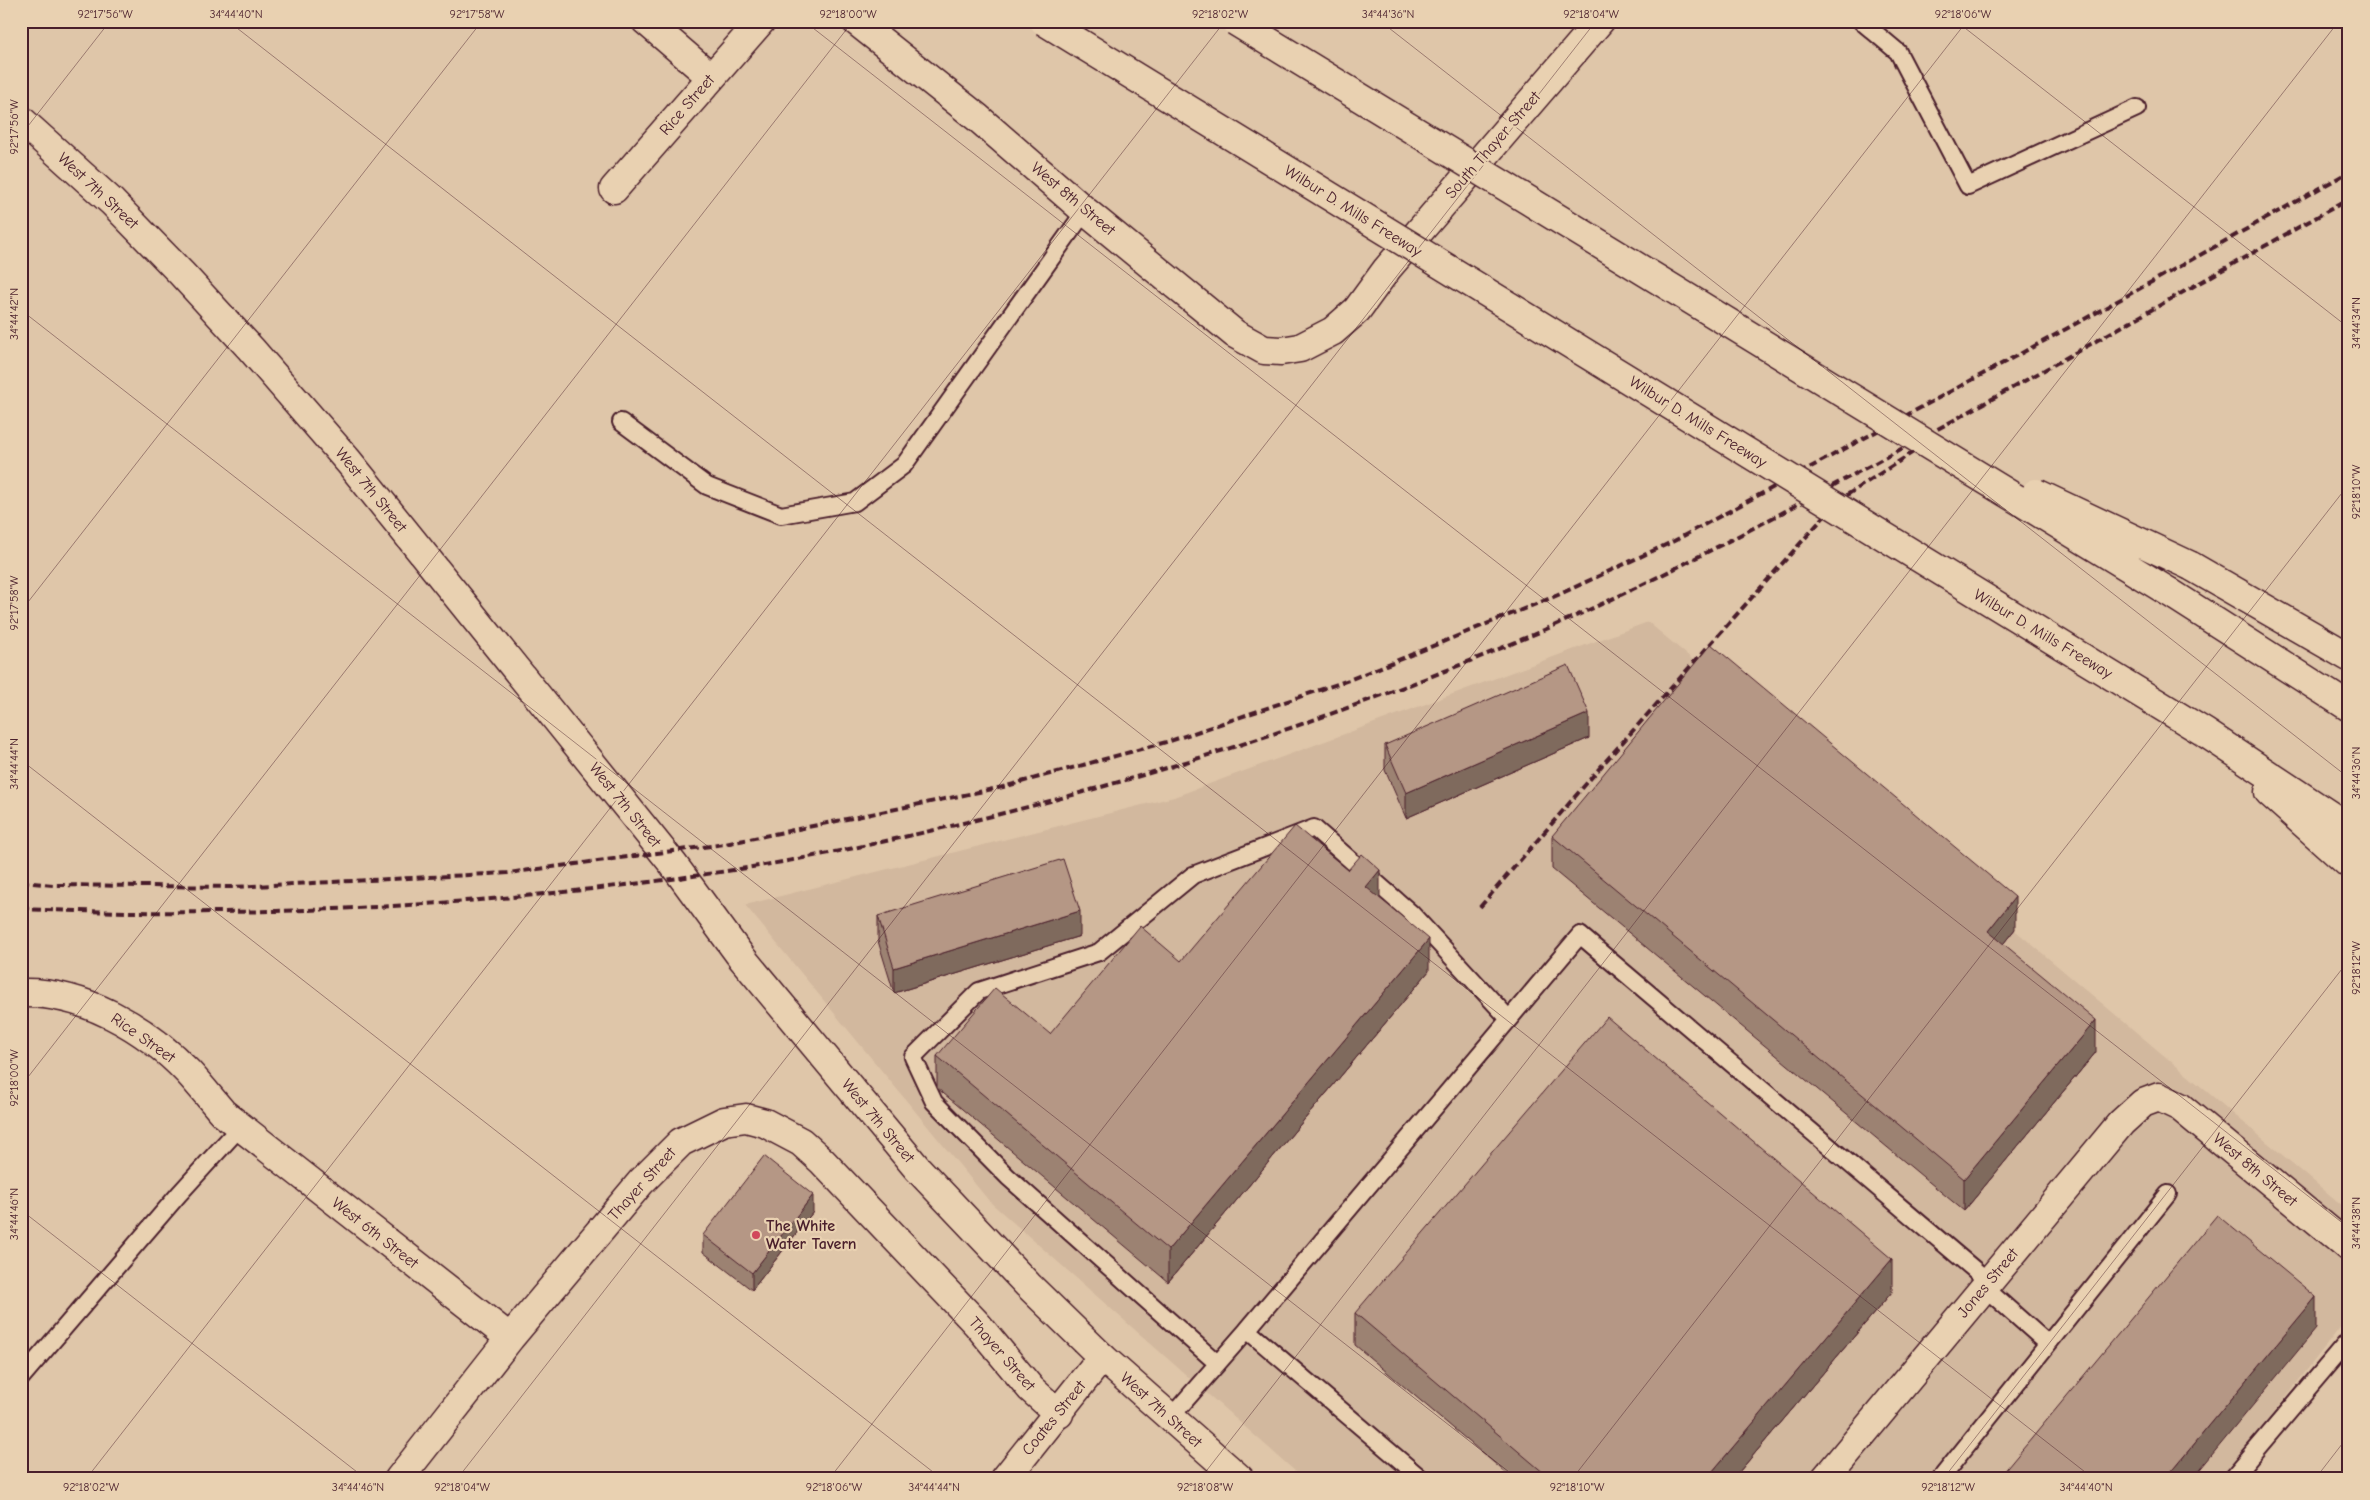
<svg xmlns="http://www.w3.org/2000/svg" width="2370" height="1500" font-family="'Comic Neue',sans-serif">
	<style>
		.built { fill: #d2b89e }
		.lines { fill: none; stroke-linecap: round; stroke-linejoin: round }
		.service-casing { stroke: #4a1f2b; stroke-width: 20 }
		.minor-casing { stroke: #4a1f2b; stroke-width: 31 }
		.tertiary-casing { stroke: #4a1f2b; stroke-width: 31 }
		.motorway-casing { stroke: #4a1f2b; stroke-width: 31 }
		.service { stroke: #e9d1b1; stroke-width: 16 }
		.minor { stroke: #e9d1b1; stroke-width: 28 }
		.tertiary { stroke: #e9d1b1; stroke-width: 28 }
		.motorway { stroke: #e9d1b1; stroke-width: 28 }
		.rail { stroke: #4a1f2b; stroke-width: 4; stroke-dasharray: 8 4; stroke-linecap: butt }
		.motorway-bridge-casing { stroke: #4a1f2b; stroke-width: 31; stroke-linecap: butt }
		.motorway-bridge { stroke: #e9d1b1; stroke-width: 28 }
		.wall { fill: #9c8272; stroke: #4a1f2b }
		.shaded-wall { fill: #7f6a5d; stroke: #4a1f2b }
		.building { fill: #b59785; stroke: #4a1f2b }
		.ticks { fill: none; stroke: #4a1f2b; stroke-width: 1; stroke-opacity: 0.45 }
		.poi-dot { fill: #d1495b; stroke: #e9d1b1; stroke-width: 2 }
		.labels { text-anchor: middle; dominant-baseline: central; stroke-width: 4.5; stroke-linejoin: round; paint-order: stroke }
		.street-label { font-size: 16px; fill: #4a1f2b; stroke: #e9d1b1 }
		.poi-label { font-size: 16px; font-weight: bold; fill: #4a1f2b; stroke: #e9d1b1; text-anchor: start }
		.neatline { fill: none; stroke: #4a1f2b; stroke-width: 2 }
		.ticks-label { font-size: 12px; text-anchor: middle; fill: #4a1f2b }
	</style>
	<rect width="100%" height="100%" fill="#dfc6a9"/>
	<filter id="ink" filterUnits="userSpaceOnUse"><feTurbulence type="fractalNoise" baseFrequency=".02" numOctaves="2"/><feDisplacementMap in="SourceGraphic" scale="10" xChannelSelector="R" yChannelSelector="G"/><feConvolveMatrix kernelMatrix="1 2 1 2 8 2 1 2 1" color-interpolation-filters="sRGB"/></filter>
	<g filter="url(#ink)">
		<path class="built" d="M 1648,622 L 2349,1211 L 2349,1316 L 2222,1479 L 1304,1479 L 990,1202 L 745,905 L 1174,797 Z"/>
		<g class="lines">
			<defs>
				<path id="service" d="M 1861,21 L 1898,52 L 1968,186 L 2137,108
					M 621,422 L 707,486 L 781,515 L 855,502 L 904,465 L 1085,211
					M 1984,1287 L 2048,1344
					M 1247,1330 L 1580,935 L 1989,1282
					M 1217,1363 L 1008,1177 L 934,1102 L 913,1057 L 979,991 L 1099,952 L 1193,875 L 1314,828 L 1411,913 L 1509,1019
					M 21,1378 L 179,1194 L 240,1127
					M 1170,1418 L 1247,1330 L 1422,1479
					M 1940,1479 L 2168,1194
					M 2231,1479 L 2349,1340"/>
				<path id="minor" d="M 646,21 L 711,77
					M 856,21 L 978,118 L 1085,211 L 1235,334 L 1264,350 L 1281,351 L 1300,348 L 1333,331 L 1357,310 L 1387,269 L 1600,21
					M 614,189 L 761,21
					M 21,993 C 83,991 146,1028 188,1072 C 200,1085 211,1099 223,1113 L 510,1338
					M 399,1479 L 510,1338 L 641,1182 L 681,1142 L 724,1121 L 746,1118 L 765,1123 L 801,1142 L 822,1161 L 977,1324 L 1031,1389 L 1059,1414
					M 1005,1479 L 1102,1357
					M 1825,1479 L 2121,1123 L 2143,1103 L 2159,1097 L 2180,1107 L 2349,1247"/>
				<path id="tertiary" d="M 21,120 L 112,202 L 182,274 L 251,349 L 349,462 L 673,864 L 742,958 L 917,1168 L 1028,1285 L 1102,1357 L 1240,1479"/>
				<path id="motorway" d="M 2191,566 L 2349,657
					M 2169,592 L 2349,707
					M 2081,657 L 2204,732 L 2349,828
					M 2269,792 L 2349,864"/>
			</defs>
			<use href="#service" class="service-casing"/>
			<use href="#minor" class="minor-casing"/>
			<use href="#tertiary" class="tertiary-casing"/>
			<use href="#motorway" class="motorway-casing"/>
			<use href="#service" class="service"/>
			<use href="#minor" class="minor"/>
			<use href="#tertiary" class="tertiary"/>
			<use href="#motorway" class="motorway"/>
			<path class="rail" d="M 21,882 L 54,885 L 234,887 L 508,873 L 725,844 L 1003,787 L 1170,741 L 1349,680 L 1558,595 L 1674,541 L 2103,309 L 2349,172
				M 1480,907 L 1604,763 L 1839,500 L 1932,440
				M 21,909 C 261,919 503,906 740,869 C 830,855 920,834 1008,812 C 1197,764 1382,701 1560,623 C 1659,579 1754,528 1849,477 C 2017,387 2182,292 2349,199"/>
			<defs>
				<path id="motorway-bridge" d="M 1044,21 L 2081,657
					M 1235,21 L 2169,592
					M 2036,493 L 2191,566"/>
			</defs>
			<use href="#motorway-bridge" class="motorway-bridge-casing"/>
			<use href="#motorway-bridge" class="motorway-bridge"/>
		</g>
		<path class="wall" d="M 1589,738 L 1406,818 L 1385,770 L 1385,745 Z
			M 1552,836 L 2015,929 L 2003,944 L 2096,1052 L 1964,1211 L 1552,869 Z
			M 1348,870 L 1380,898 L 1429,971 L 1168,1282 L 937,1088 L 937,1056 L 1050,1034 L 1181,961 Z
			M 878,916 L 1080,936 L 894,993 L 878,941 Z
			M 813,1212 L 752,1290 L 703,1252 L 703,1235 Z
			M 1892,1292 L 1733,1479 L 1513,1479 L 1355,1345 L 1355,1313 Z"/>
		<path class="shaded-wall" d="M 1589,713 L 1589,738 L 1406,818 L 1406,793 Z
			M 1380,870 L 1380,902 L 1366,887 Z
			M 2015,897 L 2015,929 L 1988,963 L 1988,931 Z
			M 1080,911 L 1080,936 L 894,993 L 894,968 Z
			M 1429,939 L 1429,971 L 1168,1282 L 1168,1250 Z
			M 2096,1020 L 2096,1052 L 1964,1211 L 1964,1179 Z
			M 813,1195 L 813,1212 L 752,1290 L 752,1273 Z
			M 1892,1259 L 1892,1292 L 1733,1479 L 1706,1479 Z
			M 2316,1297 L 2316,1329 L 2192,1479 L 2165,1479 Z"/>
		<path class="building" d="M 1711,644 L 2015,897 L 1988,931 L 2096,1020 L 1964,1179 L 1552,836 Z
			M 1568,665 L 1589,713 L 1406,793 L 1385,745 Z
			M 1295,826 L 1348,870 L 1362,854 L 1380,870 L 1366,887 L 1429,939 L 1168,1250 L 937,1056 L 995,988 L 1050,1034 L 1140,926 L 1181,961 Z
			M 1063,859 L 1080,911 L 894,968 L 878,916 Z
			M 1607,1017 L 1892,1259 L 1706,1479 L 1551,1479 L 1355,1313 Z
			M 764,1156 L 813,1195 L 752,1273 L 703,1235 Z
			M 2217,1215 L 2316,1297 L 2165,1479 L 1998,1479 Z"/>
	</g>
	<path class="ticks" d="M 228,21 L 2094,1479M 804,21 L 2349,1228M 1380,21 L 2349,778M 1956,21 L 2349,328M 21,135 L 110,21M 21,310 L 1518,1479M 21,611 L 482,21M 21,760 L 942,1479M 21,1086 L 853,21M 21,1210 L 366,1479M 86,1479 L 1225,21M 457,1479 L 1596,21M 829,1479 L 1967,21M 1200,1479 L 2339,21M 1572,1479 L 2349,484M 1943,1479 L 2349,960M 2315,1479 L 2349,1435"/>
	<circle class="poi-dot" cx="756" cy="1235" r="5"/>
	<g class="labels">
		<g class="street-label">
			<text transform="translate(687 105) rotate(-49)">Rice Street</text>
			<text transform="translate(1493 145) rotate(-49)">South Thayer Street</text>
			<text transform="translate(98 191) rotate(43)">West 7th Street</text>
			<text transform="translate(1073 199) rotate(40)">West 8th Street</text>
			<text transform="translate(1353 211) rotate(32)">Wilbur D. Mills Freeway</text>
			<text transform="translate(1698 422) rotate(32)">Wilbur D. Mills Freeway</text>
			<text transform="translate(371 490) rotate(51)">West 7th Street</text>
			<text transform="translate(2043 634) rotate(31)">Wilbur D. Mills Freeway</text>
			<text transform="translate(625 805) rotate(51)">West 7th Street</text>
			<text transform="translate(143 1038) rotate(35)">Rice Street</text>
			<text transform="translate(878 1121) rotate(50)">West 7th Street</text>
			<text transform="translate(2255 1170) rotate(40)">West 8th Street</text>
			<text transform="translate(642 1184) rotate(-48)">Thayer Street</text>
			<text transform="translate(375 1233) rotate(38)">West 6th Street</text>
			<text transform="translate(1988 1283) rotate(-50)">Jones Street</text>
			<text transform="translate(1002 1354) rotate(49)">Thayer Street</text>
			<text transform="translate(1161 1410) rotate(42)">West 7th Street</text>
			<text transform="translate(1054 1418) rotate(-51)">Coates Street</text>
		</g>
		<g class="poi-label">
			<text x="766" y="1226">The White<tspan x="766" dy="18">Water Tavern</tspan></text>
		</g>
	</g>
	<rect width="2370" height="1500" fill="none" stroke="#e9d1b1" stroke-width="55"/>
	<rect x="28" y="28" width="2314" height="1444" class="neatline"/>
	<g class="ticks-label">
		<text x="105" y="18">92°17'56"W</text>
		<text x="236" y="18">34°44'40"N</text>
		<text x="477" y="18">92°17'58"W</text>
		<text x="848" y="18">92°18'00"W</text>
		<text x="1220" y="18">92°18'02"W</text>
		<text x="1388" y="18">34°44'36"N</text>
		<text x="1591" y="18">92°18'04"W</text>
		<text x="1963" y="18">92°18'06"W</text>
		<text transform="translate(14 127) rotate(-90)" y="4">92°17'56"W</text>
		<text transform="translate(14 314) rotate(-90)" y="4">34°44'42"N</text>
		<text transform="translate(2356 323) rotate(-90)" y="4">34°44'34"N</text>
		<text transform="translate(2356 492) rotate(-90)" y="4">92°18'10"W</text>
		<text transform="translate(14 603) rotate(-90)" y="4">92°17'58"W</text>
		<text transform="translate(14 764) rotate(-90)" y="4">34°44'44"N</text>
		<text transform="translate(2356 773) rotate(-90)" y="4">34°44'36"N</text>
		<text transform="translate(2356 968) rotate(-90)" y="4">92°18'12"W</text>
		<text transform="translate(14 1078) rotate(-90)" y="4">92°18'00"W</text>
		<text transform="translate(14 1214) rotate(-90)" y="4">34°44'46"N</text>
		<text transform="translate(2356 1223) rotate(-90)" y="4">34°44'38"N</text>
		<text x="91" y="1491">92°18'02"W</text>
		<text x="358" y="1491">34°44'46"N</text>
		<text x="462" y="1491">92°18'04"W</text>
		<text x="834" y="1491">92°18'06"W</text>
		<text x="934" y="1491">34°44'44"N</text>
		<text x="1205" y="1491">92°18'08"W</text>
		<text x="1577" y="1491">92°18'10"W</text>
		<text x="1948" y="1491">92°18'12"W</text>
		<text x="2086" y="1491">34°44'40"N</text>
	</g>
</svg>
